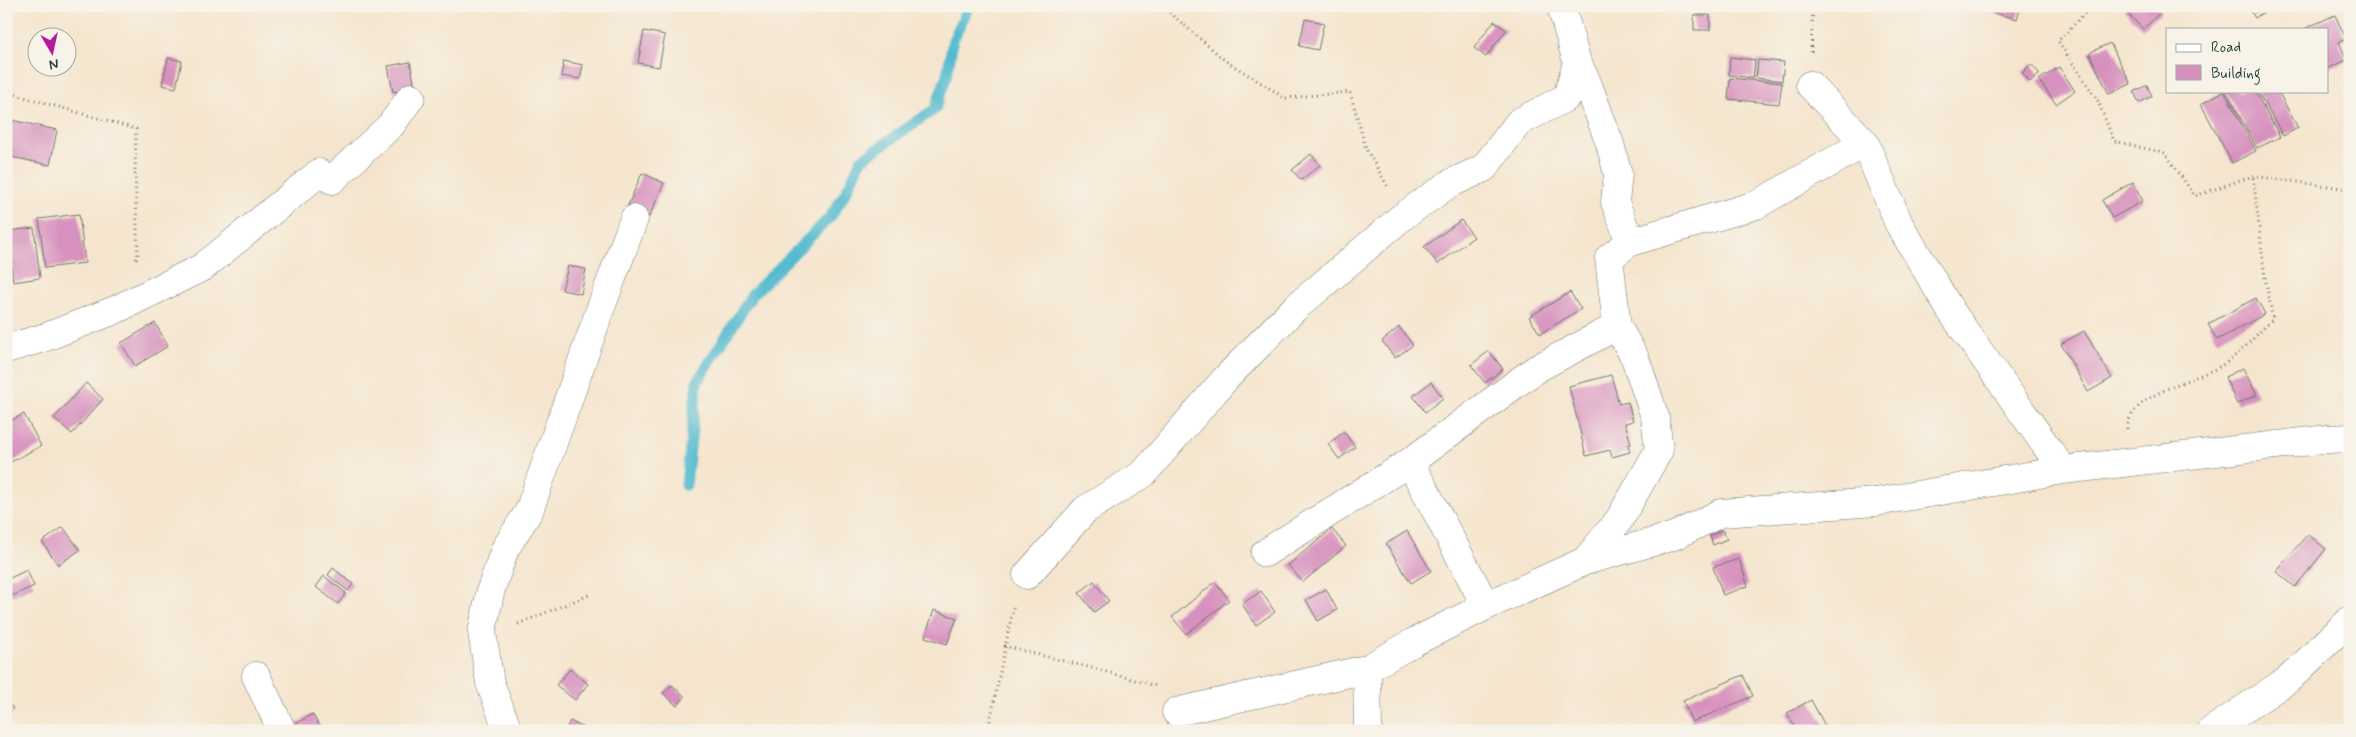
<svg xmlns="http://www.w3.org/2000/svg" width="2356" height="737" font-family="Mynerve,sans-serif">
	<style>
		.lines { fill: none; stroke-linecap: round; stroke-linejoin: round }
		.stream { stroke: #51bacf; stroke-width: 11 }
		.building { fill: #d791be }
		.street-casing { stroke: #6a786a; stroke-width: 29 }
		.secondary-casing { stroke: #6a786a; stroke-width: 29 }
		.path { stroke: #6a786a; stroke-width: 3; stroke-dasharray: 1 4; stroke-linecap: butt }
		.street { stroke: #fff; stroke-width: 28 }
		.secondary { stroke: #fff; stroke-width: 28 }
	</style>
	<rect width="100%" height="100%" fill="#f7f3e8"/>
	<filter id="ink" filterUnits="userSpaceOnUse"><feTurbulence type="fractalNoise" baseFrequency=".02" numOctaves="2"/><feDisplacementMap in="SourceGraphic" scale="10" xChannelSelector="R" yChannelSelector="G"/><feConvolveMatrix kernelMatrix="1 2 1 2 8 2 1 2 1" color-interpolation-filters="sRGB"/></filter>
	<filter id="wash" filterUnits="userSpaceOnUse"><feTurbulence type="fractalNoise" baseFrequency=".0096" numOctaves="4" result="noise"/><feDisplacementMap in="SourceGraphic" scale="20" xChannelSelector="R" yChannelSelector="G"/><feGaussianBlur stdDeviation="1.12" result="paint"/><feColorMatrix in="noise" values="0 0 0 0 0 0 0 0 0 0 0 0 0 0 0 0 0 1.4 0 .05"/><feComposite in="paint" operator="in"/></filter>
	<g filter="url(#wash)">
		<rect width="100%" height="100%" fill="#f5e5ce"/>
		<g class="lines">
			<path class="stream" d="M 686,485 L 697,382 L 752,295 L 831,216 L 846,192 L 861,160 L 935,109 L 947,75 L 953,40 L 969,6"/>
		</g>
		<g id="blocks">
			<path class="building" d="M 1994,6 L 2021,6 L 2017,19 L 1993,13 Z
				M 2128,6 L 2156,6 L 2161,12 L 2143,29 L 2124,10 Z
				M 2247,6 L 2272,6 L 2255,18 Z
				M 1694,15 L 1710,15 L 1710,30 L 1694,30 Z
				M 2335,15 L 2346,39 L 2339,42 L 2347,60 L 2327,69 L 2327,29 L 2304,29 Z
				M 1305,19 L 1324,23 L 1318,50 L 1299,46 Z
				M 1494,21 L 1506,30 L 1486,57 L 1474,48 Z
				M 644,31 L 665,35 L 659,67 L 638,63 Z
				M 2110,43 L 2131,84 L 2109,94 L 2089,53 Z
				M 1730,57 L 1755,60 L 1753,78 L 1729,75 Z
				M 168,58 L 182,61 L 176,88 L 162,85 Z
				M 1758,60 L 1784,62 L 1782,81 L 1756,78 Z
				M 564,61 L 583,65 L 580,79 L 561,76 Z
				M 410,62 L 415,88 L 393,92 L 388,66 Z
				M 2031,64 L 2040,74 L 2030,82 L 2022,73 Z
				M 2059,67 L 2075,91 L 2056,104 L 2039,80 Z
				M 1730,78 L 1782,83 L 1779,104 L 1728,99 Z
				M 2147,85 L 2152,96 L 2139,103 L 2134,92 Z
				M 2224,91 L 2256,151 L 2232,163 L 2201,104 Z
				M 2226,91 L 2255,91 L 2280,137 L 2257,148 Z
				M 2264,91 L 2278,91 L 2298,128 L 2283,136 L 2259,94 Z
				M 11,120 L 57,130 L 50,165 L 6,156 L 6,143 Z
				M 1311,154 L 1320,165 L 1301,180 L 1292,170 Z
				M 642,173 L 664,183 L 649,217 L 627,208 Z
				M 2133,182 L 2143,201 L 2112,218 L 2102,200 Z
				M 79,214 L 85,263 L 45,268 L 39,219 Z
				M 1461,220 L 1474,237 L 1438,264 L 1424,247 Z
				M 34,228 L 40,278 L 13,282 L 7,231 Z
				M 568,266 L 586,269 L 581,294 L 562,290 Z
				M 1570,292 L 1581,309 L 1540,334 L 1529,317 Z
				M 2256,298 L 2265,314 L 2217,340 L 2208,324 Z
				M 155,323 L 168,346 L 135,366 L 121,343 Z
				M 1399,327 L 1413,345 L 1395,358 L 1382,341 Z
				M 2084,331 L 2112,378 L 2088,392 L 2061,344 Z
				M 1489,351 L 1503,369 L 1485,383 L 1471,365 Z
				M 2243,368 L 2257,395 L 2237,404 L 2225,377 Z
				M 1611,375 L 1619,404 L 1628,402 L 1633,421 L 1625,423 L 1631,444 L 1628,445 L 1630,452 L 1612,457 L 1610,450 L 1586,456 L 1569,386 Z
				M 1431,382 L 1443,398 L 1425,412 L 1413,396 Z
				M 86,383 L 103,399 L 72,434 L 54,418 Z
				M 24,414 L 41,446 L 9,463 L 6,458 L 6,423 Z
				M 1344,432 L 1355,447 L 1339,459 L 1328,444 Z
				M 63,527 L 80,550 L 58,565 L 42,542 Z
				M 1332,529 L 1346,546 L 1303,582 L 1288,565 Z
				M 1722,530 L 1727,539 L 1713,545 L 1710,536 Z
				M 1407,531 L 1431,571 L 1411,583 L 1386,544 Z
				M 2308,534 L 2326,549 L 2295,587 L 2276,571 Z
				M 1739,559 L 1748,586 L 1723,595 L 1713,567 Z
				M 333,568 L 353,584 L 348,591 L 328,575 Z
				M 27,570 L 34,586 L 12,596 L 6,580 Z
				M 324,576 L 346,593 L 338,604 L 316,587 Z
				M 1094,581 L 1109,601 L 1094,612 L 1079,593 Z
				M 1215,582 L 1229,600 L 1186,634 L 1172,617 Z
				M 1326,589 L 1337,610 L 1318,621 L 1306,600 Z
				M 1261,591 L 1275,612 L 1256,625 L 1242,604 Z
				M 934,610 L 957,618 L 947,644 L 925,637 Z
				M 570,669 L 588,684 L 575,700 L 556,685 Z
				M 1743,675 L 1753,696 L 1692,722 L 1683,701 Z
				M 672,685 L 685,697 L 677,706 L 663,693 Z
				M 1811,700 L 1828,731 L 1797,731 L 1787,713 Z
				M 6,703 L 13,708 L 6,719 Z
				M 312,714 L 323,731 L 298,731 L 294,725 Z
				M 570,721 L 590,731 L 565,731 Z"/>
		</g>
	</g>
	<g filter="url(#ink)">
		<use href="#blocks" fill-opacity="0" stroke="#6a786a" stroke-width="1"/>
		<g class="lines">
			<defs>
				<path id="street" d="M 1577,62 L 1587,82 L 1610,144 L 1618,174 L 1615,202 L 1630,242
					M 1810,85 L 1865,143 L 1899,224 L 1951,311 L 2063,470
					M 6,349 L 46,337 L 115,310 L 203,267 L 319,173 L 332,180 L 391,125 L 411,97
					M 1410,462 L 1486,606
					M 1265,553 L 1410,462 L 1536,369 L 1617,326 L 1609,258 L 1630,242 L 1756,205 L 1865,143
					M 1585,561 L 1619,520 L 1659,450 L 1655,417 L 1635,358 L 1617,326
					M 1027,575 L 1085,510 L 1143,474 L 1227,377 L 1294,309 L 1402,217 L 1449,184 L 1484,168 L 1519,122 L 1567,97 L 1577,62 L 1561,6
					M 1367,669 L 1368,731
					M 256,676 L 282,731
					M 1176,712 L 1367,669 L 1414,642 L 1486,606 L 1585,561 L 1674,536 L 1721,513 L 1876,502 L 2063,470 L 2328,439 L 2350,438
					M 508,731 L 490,683 L 482,632 L 491,589 L 505,549 L 529,511 L 600,310 L 634,219"/>
				<path id="secondary" d="M 2211,731 L 2289,679 L 2350,620"/>
			</defs>
			<use href="#street" class="street-casing"/>
			<use href="#secondary" class="secondary-casing"/>
			<path class="path" d="M 1162,6 L 1226,61 L 1285,98 L 1350,92 L 1366,149 L 1388,187
				M 2092,6 L 2058,41 L 2098,101 L 2114,141 L 2165,153 L 2195,196 L 2253,176 L 2350,189
				M 1811,52 L 1813,6
				M 6,92 L 136,129 L 135,170 L 138,256 L 135,262
				M 2127,429 C 2129,394 2196,380 2221,366 C 2237,357 2259,332 2273,319 L 2265,277 L 2253,176
				M 518,624 L 589,595
				M 1004,646 L 1100,670 L 1156,686
				M 988,731 L 1014,604"/>
			<use href="#street" class="street"/>
			<use href="#secondary" class="secondary"/>
		</g>
	</g>
	<rect width="2356" height="737" fill="none" stroke="#f7f3e8" stroke-width="25"/>
	<rect x="2166" y="28" width="162" height="65" fill="#f7f3e8" stroke="#a1aaa0"/>
	<rect x="2176" y="44" width="25" height="8" fill="#ffffff" stroke="#a1aaa0"/>
	<text x="2211" y="52" font-size="15" fill="#1f3d34">Road</text>
	<rect x="2176" y="65" width="25" height="15" fill="#d791be" stroke="#a1aaa0"/>
	<text x="2211" y="78" font-size="15" fill="#1f3d34">Building</text>
	<g transform="translate(52 52) rotate(171)"><circle r="24" fill="#f7f3e8" stroke="#a1aaa0"/>
	<path d="M0-4L9 19L0 12L-9 19Z" fill="#b5179e"/>
	<text y="-8" font-size="14" font-weight="bold" text-anchor="middle" fill="#1f3d34">N</text>
	</g>
</svg>
